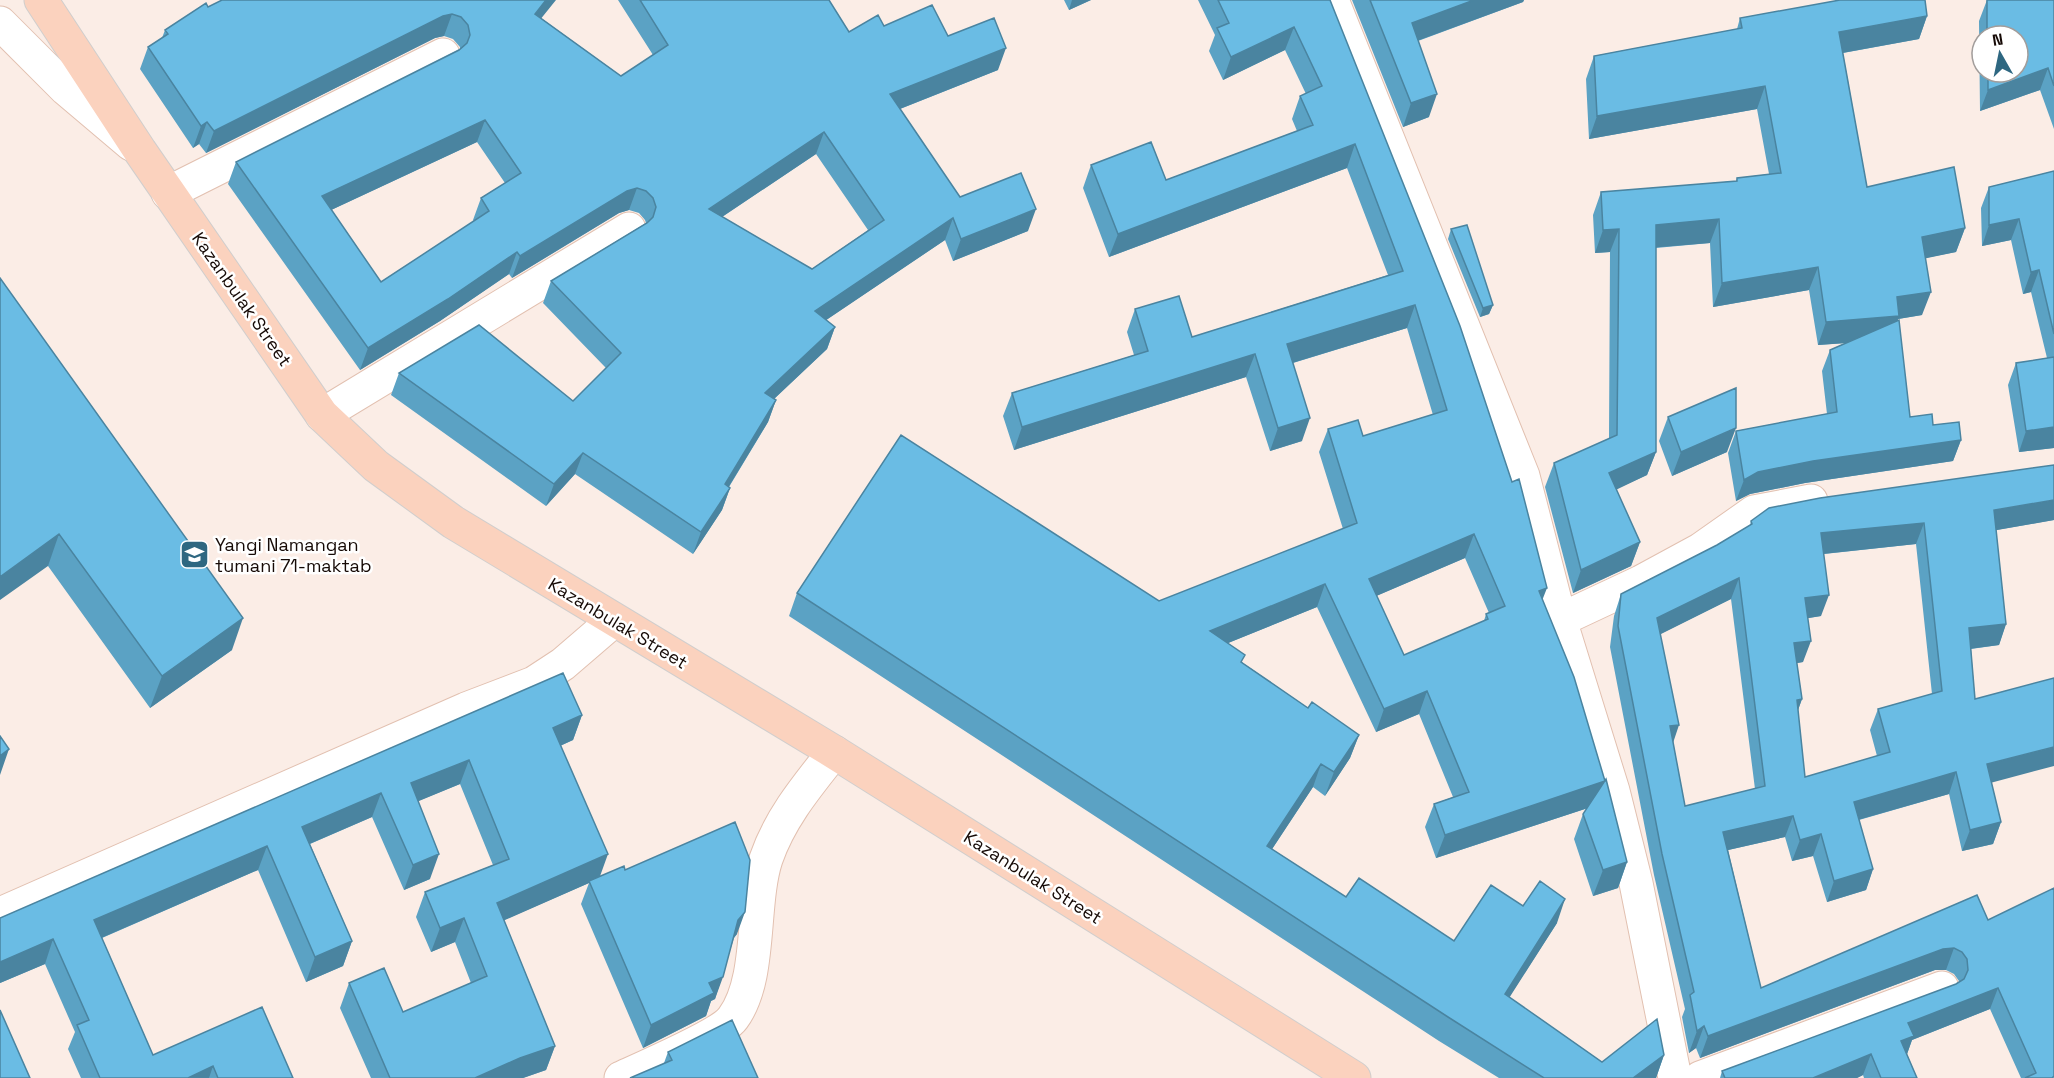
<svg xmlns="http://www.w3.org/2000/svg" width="2054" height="1078" font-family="'Space Grotesk',sans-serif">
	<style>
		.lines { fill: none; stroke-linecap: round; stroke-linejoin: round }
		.minor-casing { stroke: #e2c0b0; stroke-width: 35 }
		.major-casing { stroke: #d0cecd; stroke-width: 35 }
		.minor { stroke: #fff; stroke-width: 33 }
		.major { stroke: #fbd2be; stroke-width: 33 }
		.wall { fill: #5ba2c4; fill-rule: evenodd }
		.shaded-wall { fill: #4a84a0 }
		.building { fill: #6abce4; stroke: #4a84a0; stroke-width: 1.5; fill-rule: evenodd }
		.labels { text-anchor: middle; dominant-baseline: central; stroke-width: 5; stroke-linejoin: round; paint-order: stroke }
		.street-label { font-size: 18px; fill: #160a06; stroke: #fff }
		.poi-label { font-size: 18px; fill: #160a06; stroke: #fff; text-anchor: start }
	</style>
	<rect width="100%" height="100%" fill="#fbede6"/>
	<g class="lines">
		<defs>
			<path id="minor" d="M 1332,0 L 1523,476 L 1560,620 L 1613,791 L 1636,883 L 1675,1078
				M 0,23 L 66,89 L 131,144
				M 168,193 L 443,55
				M 322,415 L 629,229
				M 1560,620 L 1641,582 L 1700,550 L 1754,512 L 1811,501
				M 0,914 L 466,709 L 534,683 L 563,664 L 613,621
				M 621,1078 C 643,1068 722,1034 733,1018 C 762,979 751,905 766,859 C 780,818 807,786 834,752
				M 1700,1078 L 1942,988"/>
			<path id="major" d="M 41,0 L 140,151 L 322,415 L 376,466 L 453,522 L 834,752 L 1354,1078"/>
		</defs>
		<use href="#minor" class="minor-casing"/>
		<use href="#major" class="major-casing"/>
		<use href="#minor" class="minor"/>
		<use href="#major" class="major"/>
	</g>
	<path class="wall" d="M 222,0 L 541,18 L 621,76 L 653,55 L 618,0 L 829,0 L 849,32 L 884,26 L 948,36 L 998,70 L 900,109 L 960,197 L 1028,231 L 953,261 L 945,240 L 826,320 L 835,327 L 827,349 L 774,399 L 776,400 L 768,422 L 729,487 L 730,488 L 722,510 L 693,554 L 575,474 L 546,506 L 391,395 L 399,373 L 573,401 L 606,368 L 543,303 L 551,281 L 646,223 L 645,220 L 639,213 L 629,210 L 619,213 L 512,278 L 509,274 L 440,321 L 360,370 L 228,184 L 236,162 L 460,49 L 460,47 L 453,39 L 444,36 L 435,38 L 206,153 L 199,144 L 193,148 L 140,69 L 148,47 L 162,38 L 165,30 ZM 477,142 L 505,183 L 481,198 L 473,220 L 474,221 L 381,282 L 331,210 ZM 816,154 L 868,230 L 812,269 L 722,217 Z
		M 1064,0 L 1091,0 L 1069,10 Z
		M 1198,0 L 1330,0 L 1542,600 L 1627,862 L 1618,888 L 1593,896 L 1574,839 L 1583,814 L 1588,808 L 1436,858 L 1425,827 L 1434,804 L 1453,797 L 1419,714 L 1376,732 L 1317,607 L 1228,643 L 1243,663 L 1308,708 L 1359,735 L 1350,758 L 1325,796 L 1313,787 L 1272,849 L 1346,897 L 1454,941 L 1523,906 L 1557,923 L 1509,997 L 1602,1062 L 1664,1055 L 1656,1078 L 1499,1078 L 1439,1041 L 789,616 L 797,593 L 1159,601 L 1343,529 L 1319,452 L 1328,429 L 1363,436 L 1433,415 L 1407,328 L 1293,363 L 1302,441 L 1270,451 L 1246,377 L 1014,450 L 1003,416 L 1012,393 L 1134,355 L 1127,332 L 1135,309 L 1192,337 L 1388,275 L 1347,168 L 1109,257 L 1083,188 L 1091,165 L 1166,180 L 1297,131 L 1292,119 L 1300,96 L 1306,94 L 1285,50 L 1223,80 L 1209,51 L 1215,35 ZM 1465,558 L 1489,613 L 1486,614 L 1484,621 L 1404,655 L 1376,596 Z
		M 1352,0 L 1524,0 L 1523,2 L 1418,41 L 1429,117 L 1403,127 Z
		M 1987,0 L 2054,0 L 2054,129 L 2040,90 L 1980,111 L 1979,21 ZM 1982,36 L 2018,36 L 2018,72 L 1982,72 Z
		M 1927,16 L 1919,39 L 1843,53 L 1867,187 L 1965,228 L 1956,252 L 1925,258 L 1922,315 L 1898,319 L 1898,321 L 1910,417 L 1933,425 L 1961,440 L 1953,461 L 1805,483 L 1750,494 L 1736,501 L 1728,453 L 1736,431 L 1827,414 L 1822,371 L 1830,350 L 1845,343 L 1818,345 L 1809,290 L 1713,307 L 1710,243 L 1656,248 L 1656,452 L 1647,475 L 1616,489 L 1640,542 L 1631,566 L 1573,593 L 1545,487 L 1554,463 L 1609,439 L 1610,252 L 1595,253 L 1593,215 L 1601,192 L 1736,181 L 1737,178 L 1769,174 L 1757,109 L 1589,139 L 1586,79 L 1594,56 L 1737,29 L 1740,18 Z
		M 2054,171 L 2054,448 L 2019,452 L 2008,385 L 2016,363 L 2047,358 L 2031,292 L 2023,294 L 2011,240 L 1982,246 L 1981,208 L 1989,187 Z
		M 1451,229 L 1493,305 L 1489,314 L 1480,317 L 1448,239 Z
		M 0,278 L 232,650 L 150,708 L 48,566 Z
		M 1668,417 L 1727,452 L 1672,476 L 1659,441 Z
		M 2054,520 L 1996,530 L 2006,624 L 1999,645 L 1971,649 L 1975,699 L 1991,783 L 2001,822 L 1993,844 L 1962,851 L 1949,794 L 1859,820 L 1873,869 L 1866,890 L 1827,902 L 1813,856 L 1792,861 L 1785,837 L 1728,850 L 1761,988 L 1977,895 L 2054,1078 L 2021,1078 L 1990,1009 L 1912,1040 L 1907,1054 L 1917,1078 L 1864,1078 L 1863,1075 L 1857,1078 L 1720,1078 L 1722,1071 L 1956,984 L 1959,982 L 1959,981 L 1954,974 L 1946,970 L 1935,970 L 1700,1058 L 1696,1048 L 1689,1053 L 1682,1017 L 1685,1009 L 1654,875 L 1610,647 L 1614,616 L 1621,594 L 1717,545 L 1750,525 L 1751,521 ZM 1916,544 L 1932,694 L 1878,709 L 1870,730 L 1877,756 L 1805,777 L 1798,710 L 1802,699 L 1797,663 L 1803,662 L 1808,618 L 1821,616 L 1824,554 ZM 1731,599 L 1755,789 L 1685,806 L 1673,742 L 1660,634 Z
		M 582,715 L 573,740 L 560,746 L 600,877 L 625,870 L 737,934 L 734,938 L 715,999 L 711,1001 L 706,1016 L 643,1048 L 581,904 L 589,883 L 504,920 L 555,1046 L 546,1070 L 523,1078 L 371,1078 L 340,1008 L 349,983 L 403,1012 L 471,983 L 455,942 L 431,952 L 416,917 L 425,892 L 493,865 L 460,784 L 418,801 L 430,879 L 404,890 L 372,817 L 310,844 L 352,941 L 343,966 L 306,982 L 258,870 L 102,938 L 153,1055 L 293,1078 L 81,1078 L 68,1049 L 75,1032 L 45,964 L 0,983 L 0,918 Z
		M 668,1052 L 758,1078 L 664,1063 Z"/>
	<path class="shaded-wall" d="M 546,0 L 556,0 L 527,36 L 535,14 Z
		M 1072,0 L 1091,0 L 1069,10 Z
		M 1474,0 L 1524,0 L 1523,2 L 1403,46 L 1412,23 Z
		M 452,14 L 444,36 L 435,38 L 206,153 L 214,131 L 443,16 Z
		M 1927,16 L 1919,39 L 1831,55 L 1839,32 Z
		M 1294,27 L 1285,50 L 1223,80 L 1231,57 Z
		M 1006,48 L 998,70 L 882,116 L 890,94 Z
		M 2048,68 L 2040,90 L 1980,111 L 1988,90 Z
		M 1765,86 L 1757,109 L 1589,139 L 1597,116 Z
		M 1437,94 L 1429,117 L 1403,127 L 1411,103 Z
		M 485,120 L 477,142 L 314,218 L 322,196 Z
		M 207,122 L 199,144 L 193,148 L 201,126 Z
		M 824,132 L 816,154 L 701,231 L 709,209 Z
		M 1355,144 L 1347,168 L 1109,257 L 1118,234 Z
		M 637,188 L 629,210 L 619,213 L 512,278 L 520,256 L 627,191 Z
		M 1036,209 L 1028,231 L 953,261 L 961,239 Z
		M 953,218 L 945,240 L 807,333 L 815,311 Z
		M 1719,219 L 1710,243 L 1648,248 L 1656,225 Z
		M 2019,219 L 2011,240 L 1982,246 L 1989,225 Z
		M 1965,228 L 1956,252 L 1913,261 L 1922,237 Z
		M 1619,229 L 1610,252 L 1595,253 L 1603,230 Z
		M 517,252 L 509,274 L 440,321 L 360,370 L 368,348 Z
		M 1818,267 L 1809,290 L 1713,307 L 1722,283 Z
		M 2039,270 L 2031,292 L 2023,294 L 2031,272 Z
		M 1931,292 L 1922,315 L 1898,319 L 1891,340 L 1818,345 L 1826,322 L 1897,297 Z
		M 1415,305 L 1407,328 L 1279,367 L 1287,344 Z
		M 1493,305 L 1489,314 L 1480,317 L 1483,308 Z
		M 835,327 L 827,349 L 757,415 L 765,393 Z
		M 1255,354 L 1246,377 L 1014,450 L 1022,427 Z
		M 776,400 L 768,422 L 717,506 L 725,484 Z
		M 1310,418 L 1302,441 L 1270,451 L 1278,428 Z
		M 2054,427 L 2054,448 L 2019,452 L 2026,431 Z
		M 1736,428 L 1727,452 L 1672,476 L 1681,452 Z
		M 1961,440 L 1953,461 L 1805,483 L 1750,494 L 1736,501 L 1744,480 L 1758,472 L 1813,461 Z
		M 1656,452 L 1647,475 L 1601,497 L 1609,473 Z
		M 583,453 L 575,474 L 546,506 L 554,484 Z
		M 730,488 L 722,510 L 693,554 L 701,532 Z
		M 2054,500 L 2054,520 L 1986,532 L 1994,510 Z
		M 1924,523 L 1916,544 L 1813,555 L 1821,533 Z
		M 59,534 L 48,566 L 0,600 L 0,577 Z
		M 1474,534 L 1465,558 L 1360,603 L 1369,579 Z
		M 1640,542 L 1631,566 L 1573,593 L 1581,570 Z
		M 1739,578 L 1731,599 L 1649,640 L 1657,618 Z
		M 1325,584 L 1317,607 L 1201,654 L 1210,631 Z
		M 1547,588 L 1538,611 L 1539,591 Z
		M 1829,595 L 1821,616 L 1797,620 L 1805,598 Z
		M 243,618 L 232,650 L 150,708 L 162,676 Z
		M 2006,624 L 1999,645 L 1961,650 L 1969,628 Z
		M 1811,641 L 1803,662 L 1786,665 L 1794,643 Z
		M 1427,691 L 1419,714 L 1376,732 L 1384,709 Z
		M 1802,699 L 1794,721 L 1797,700 Z
		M 582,715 L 573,740 L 544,753 L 553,728 Z
		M 1679,725 L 1672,746 L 1670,726 Z
		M 1359,735 L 1350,758 L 1325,796 L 1334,772 Z
		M 2054,747 L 2054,766 L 1979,786 L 1987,764 Z
		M 9,749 L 0,775 L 0,756 Z
		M 469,760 L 460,784 L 402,808 L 411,783 Z
		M 1321,764 L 1313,787 L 1259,869 L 1267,846 Z
		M 1956,772 L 1949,794 L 1847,823 L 1854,802 Z
		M 1605,781 L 1597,805 L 1436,858 L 1445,835 Z
		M 381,793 L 372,817 L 293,851 L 302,827 Z
		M 1793,816 L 1785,837 L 1715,853 L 1723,832 Z
		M 2001,822 L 1993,844 L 1962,851 L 1970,830 Z
		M 1821,834 L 1813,856 L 1792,861 L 1800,840 Z
		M 267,846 L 258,870 L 85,945 L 94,920 Z
		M 439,854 L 430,879 L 404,890 L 413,865 Z
		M 608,854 L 599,879 L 589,881 L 589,883 L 489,927 L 497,903 Z
		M 1627,862 L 1618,888 L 1593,896 L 1603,870 Z
		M 1873,869 L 1866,890 L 1827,902 L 1834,881 Z
		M 1565,899 L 1557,923 L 1497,1017 L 1505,994 Z
		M 745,912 L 737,934 L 730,942 L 738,920 Z
		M 464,918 L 455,942 L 431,952 L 440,928 Z
		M 53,939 L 45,964 L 0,983 L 0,962 Z
		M 352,941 L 343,966 L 306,982 L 315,957 Z
		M 1954,948 L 1946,970 L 1935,970 L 1700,1058 L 1708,1036 L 1943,949 Z
		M 723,977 L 715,999 L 711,1001 L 706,1016 L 643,1048 L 651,1025 L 709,983 Z
		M 1998,988 L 1990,1009 L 1912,1040 L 1906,1057 L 1894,1063 L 1908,1023 Z
		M 1704,1026 L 1696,1048 L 1689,1053 L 1697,1031 Z
		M 555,1046 L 546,1070 L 523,1078 L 475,1078 L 520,1058 Z
		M 1871,1054 L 1863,1075 L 1857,1078 L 1813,1078 Z
		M 1664,1055 L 1656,1078 L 1633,1078 Z
		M 213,1066 L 209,1078 L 188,1078 Z"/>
	<path class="building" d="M 222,0 L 546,0 L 535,14 L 621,76 L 668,45 L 640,0 L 829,0 L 849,32 L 878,15 L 884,26 L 932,5 L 948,36 L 994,18 L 1006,48 L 890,94 L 960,197 L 1021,173 L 1036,209 L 961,239 L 953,218 L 815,311 L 835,327 L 765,393 L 776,400 L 725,484 L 730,488 L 701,532 L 583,453 L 554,484 L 399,373 L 479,325 L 573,401 L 621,353 L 551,281 L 647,223 L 653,217 L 656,207 L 653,198 L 646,191 L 637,188 L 627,191 L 520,256 L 517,252 L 448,299 L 368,348 L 236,162 L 459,50 L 467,43 L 470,35 L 468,25 L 461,17 L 452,14 L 443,16 L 214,131 L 207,122 L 201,126 L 148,47 L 168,34 L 165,30 L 206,3 L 208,7 ZM 485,120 L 521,173 L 481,198 L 489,211 L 381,282 L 322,196 ZM 824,132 L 884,220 L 812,269 L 709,209 Z
		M 1218,0 L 1330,0 L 1460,326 L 1512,482 L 1519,479 L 1547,588 L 1539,591 L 1574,677 L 1605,781 L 1445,835 L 1434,804 L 1469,792 L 1427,691 L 1384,709 L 1325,584 L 1210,631 L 1245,655 L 1241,662 L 1308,708 L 1312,702 L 1359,735 L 1334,772 L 1321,764 L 1267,846 L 1346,897 L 1359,878 L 1454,941 L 1491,885 L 1523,906 L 1540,881 L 1565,899 L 1505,994 L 1602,1062 L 1657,1019 L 1664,1055 L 1633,1078 L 1544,1078 L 1448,1017 L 797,593 L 901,435 L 1159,601 L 1357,523 L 1328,429 L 1358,420 L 1363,436 L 1447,410 L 1415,305 L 1287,344 L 1310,418 L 1278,428 L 1255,354 L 1022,427 L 1012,393 L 1148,351 L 1135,309 L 1179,296 L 1192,337 L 1403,271 L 1355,144 L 1118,234 L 1091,165 L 1151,142 L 1166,180 L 1313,125 L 1300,96 L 1322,86 L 1294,27 L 1231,57 L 1217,28 L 1229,23 ZM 1474,534 L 1505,606 L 1486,614 L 1488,619 L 1404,655 L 1369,579 Z
		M 1370,0 L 1474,0 L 1412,23 L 1437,94 L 1411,103 Z
		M 1840,0 L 1925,0 L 1927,16 L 1839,32 L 1867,187 L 1954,167 L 1965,228 L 1922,237 L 1931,292 L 1897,297 L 1899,316 L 1826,322 L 1818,267 L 1722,283 L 1719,219 L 1656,225 L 1656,452 L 1609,473 L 1640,542 L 1581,570 L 1554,463 L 1617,435 L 1619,229 L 1603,230 L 1601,192 L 1737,181 L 1737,178 L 1781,173 L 1765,86 L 1597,116 L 1594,56 L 1742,28 L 1740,18 Z
		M 1987,0 L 2054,0 L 2054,86 L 2048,68 L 1988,90 L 1988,72 L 2018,72 L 2018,36 L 1987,36 Z
		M 2054,171 L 2054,334 L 2039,270 L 2031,272 L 2019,219 L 1989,225 L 1989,187 Z
		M 1467,225 L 1493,305 L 1483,308 L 1451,229 Z
		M 0,278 L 243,618 L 162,676 L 59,534 L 0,577 Z
		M 1899,320 L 1910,417 L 1932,414 L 1933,425 L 1959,422 L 1961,440 L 1813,461 L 1758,472 L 1744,480 L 1736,431 L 1837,412 L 1830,350 Z
		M 2054,357 L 2054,427 L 2026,431 L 2016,363 Z
		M 1736,388 L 1736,428 L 1681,452 L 1668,417 Z
		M 2054,465 L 2054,500 L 1994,510 L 2006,624 L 1969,628 L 1975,699 L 2054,678 L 2054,747 L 1987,764 L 2001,822 L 1970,830 L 1956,772 L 1854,802 L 1873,869 L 1834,881 L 1821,834 L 1800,840 L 1793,816 L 1723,832 L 1761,988 L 1977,895 L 1988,920 L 2054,888 L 2054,1076 L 2052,1078 L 2025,1078 L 2036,1073 L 1998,988 L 1908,1023 L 1914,1036 L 1901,1041 L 1917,1078 L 1881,1078 L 1871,1054 L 1813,1078 L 1725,1078 L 1722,1071 L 1956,984 L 1964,979 L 1968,970 L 1967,959 L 1962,952 L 1954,948 L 1943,949 L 1708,1036 L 1704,1026 L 1697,1031 L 1690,995 L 1694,992 L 1662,854 L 1618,626 L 1621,594 L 1717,545 L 1752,524 L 1751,521 L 1769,508 L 1820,498 ZM 1924,523 L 1942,691 L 1878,709 L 1890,752 L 1805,777 L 1797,700 L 1802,699 L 1794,643 L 1811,641 L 1805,598 L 1829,595 L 1821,533 ZM 1739,578 L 1765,786 L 1685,806 L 1670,726 L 1679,725 L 1657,618 Z
		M 563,673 L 582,715 L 553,728 L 608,854 L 497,903 L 555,1046 L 520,1058 L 475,1078 L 390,1078 L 349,983 L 384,968 L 403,1012 L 487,976 L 464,918 L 440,928 L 425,892 L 509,859 L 469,760 L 411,783 L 439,854 L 413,865 L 381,793 L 302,827 L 352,941 L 315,957 L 267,846 L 94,920 L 153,1055 L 262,1007 L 293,1078 L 218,1078 L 213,1066 L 188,1078 L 100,1078 L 77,1025 L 89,1020 L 53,939 L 0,962 L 0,918 Z
		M 0,736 L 9,749 L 0,756 Z
		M 1606,779 L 1627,862 L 1603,870 L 1583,814 Z
		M 735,822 L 750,860 L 745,912 L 738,920 L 723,977 L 709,983 L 714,993 L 651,1025 L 589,881 L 624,866 L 625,870 Z
		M 0,1010 L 30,1078 L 0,1078 Z
		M 732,1020 L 758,1078 L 630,1078 L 672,1060 L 668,1052 Z"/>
	<defs>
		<symbol id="school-square" viewBox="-11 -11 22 22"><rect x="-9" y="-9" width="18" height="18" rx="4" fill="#2e6781" stroke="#fff"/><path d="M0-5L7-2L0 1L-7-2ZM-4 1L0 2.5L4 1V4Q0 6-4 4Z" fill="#fff"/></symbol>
	</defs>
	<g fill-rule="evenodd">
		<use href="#school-square" x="178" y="538" width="33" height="33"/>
	</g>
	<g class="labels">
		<g class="street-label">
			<text transform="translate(242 299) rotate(55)">Kazanbulak Street</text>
			<text transform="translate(618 623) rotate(31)">Kazanbulak Street</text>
			<text transform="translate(1033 877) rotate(32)">Kazanbulak Street</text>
		</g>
		<g class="poi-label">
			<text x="215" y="544">Yangi Namangan<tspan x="215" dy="21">tumani 71-maktab</tspan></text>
		</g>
	</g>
	<g transform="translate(2000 54) rotate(351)"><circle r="28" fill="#ffffff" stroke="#a29d9b" stroke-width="1.5"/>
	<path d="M0-4.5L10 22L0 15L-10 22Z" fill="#2e6781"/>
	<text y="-9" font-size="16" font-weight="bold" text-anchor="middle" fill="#160a06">N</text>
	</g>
</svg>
